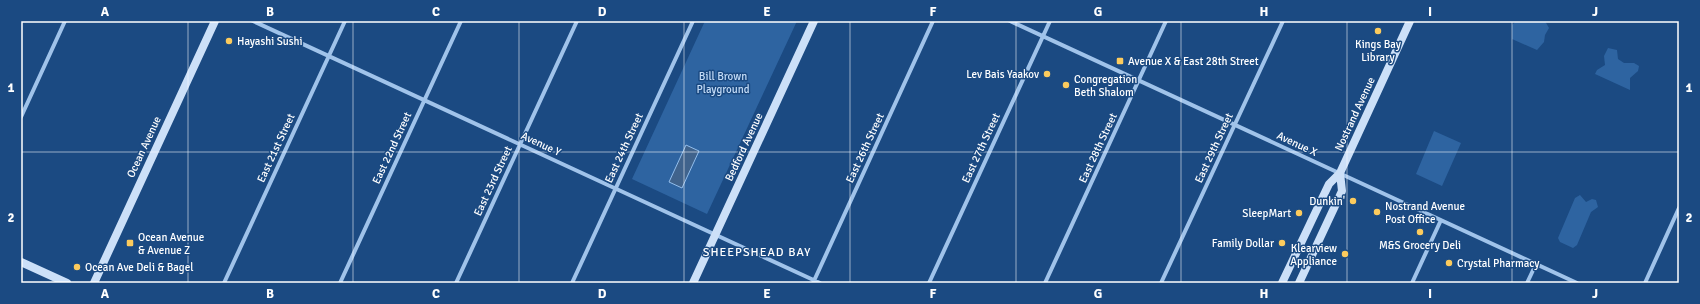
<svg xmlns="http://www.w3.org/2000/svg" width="1700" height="304" font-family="Signika,sans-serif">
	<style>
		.green { fill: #2e64a1 }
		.water { fill: #40638c; stroke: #93beec }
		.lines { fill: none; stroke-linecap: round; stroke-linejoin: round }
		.street { stroke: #a0c3ea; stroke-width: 4 }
		.secondary { stroke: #cce0f8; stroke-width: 8 }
		.grid { fill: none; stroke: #fff; stroke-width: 1; stroke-opacity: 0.55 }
		.poi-dot { fill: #fccb5d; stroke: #1b4a82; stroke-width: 1.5 }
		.labels { text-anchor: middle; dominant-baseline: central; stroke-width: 3; stroke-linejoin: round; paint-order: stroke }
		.poi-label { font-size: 11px; fill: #fff; stroke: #1b4a82; text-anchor: start }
		.park-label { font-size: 11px; fill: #c5ddf8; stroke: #1b4a82 }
		.street-label { font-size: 11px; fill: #fff; stroke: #1b4a82 }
		.neighbourhood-label { font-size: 12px; letter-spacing: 1px; fill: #fff; stroke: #1b4a82 }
		.neatline { fill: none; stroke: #fff; stroke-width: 1.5 }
		.grid-label { font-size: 13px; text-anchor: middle; font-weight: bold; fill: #fff }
	</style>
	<rect width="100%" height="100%" fill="#1b4a82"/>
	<path class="green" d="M 705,21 L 797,21 L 707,214 L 632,179 Z
		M 1516,21 L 1545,21 L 1549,28 L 1545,35 L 1544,42 L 1537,50 L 1512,39 L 1512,25 Z
		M 1608,48 L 1617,50 L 1618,59 L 1624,63 L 1634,63 L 1639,66 L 1638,71 L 1630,78 L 1630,90 L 1595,74 L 1597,70 L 1605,65 L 1604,56 Z
		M 1434,131 L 1461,143 L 1442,186 L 1416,174 Z
		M 1580,195 L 1586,202 L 1592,199 L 1596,200 L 1598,207 L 1591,212 L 1577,245 L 1573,248 L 1560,242 L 1558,238 L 1575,198 Z"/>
	<path class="water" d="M 686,145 L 699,151 L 682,188 L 669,182 Z"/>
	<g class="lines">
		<path class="street" d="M 253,21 L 820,283
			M 1010,21 L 1577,283
			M 21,117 L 65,21
			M 224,283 L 345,21
			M 340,283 L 461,21
			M 456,283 L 577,21
			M 572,283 L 693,21
			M 813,283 L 933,21
			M 929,283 L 1050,21
			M 1045,283 L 1166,21
			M 1161,283 L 1283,21
			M 1412,283 L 1441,220
			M 1527,283 L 1536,264
			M 1645,283 L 1679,208"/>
		<path class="secondary" d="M 21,262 L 67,283
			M 94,283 L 215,21
			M 693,283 L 814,21
			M 1282,283 L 1329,184 L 1340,173 L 1410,21
			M 1299,283 L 1342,191 L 1340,173"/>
	</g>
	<path class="grid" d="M 188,21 L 188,283M 353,21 L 353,283M 519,21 L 519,283M 684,21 L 684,283M 850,21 L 850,283M 1016,21 L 1016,283M 1181,21 L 1181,283M 1347,21 L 1347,283M 1512,21 L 1512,283M 21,152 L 1679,152"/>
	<g class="poi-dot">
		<circle cx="1378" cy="31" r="4"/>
		<circle cx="229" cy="41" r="4"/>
		<rect x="1116" y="57" width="8" height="8" rx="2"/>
		<circle cx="1047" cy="74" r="4"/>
		<circle cx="1066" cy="85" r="4"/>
		<circle cx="1353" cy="201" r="4"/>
		<circle cx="1377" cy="212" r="4"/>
		<circle cx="1299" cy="213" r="4"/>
		<circle cx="1420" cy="232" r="4"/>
		<rect x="126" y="239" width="8" height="8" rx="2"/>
		<circle cx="1282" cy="243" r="4"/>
		<circle cx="1345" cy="254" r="4"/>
		<circle cx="1449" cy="263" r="4"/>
		<circle cx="77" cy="267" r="4"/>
	</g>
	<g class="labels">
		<g class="poi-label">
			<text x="237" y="41">Hayashi Sushi</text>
			<text x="1378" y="44" text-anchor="middle">Kings Bay<tspan x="1378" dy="13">Library</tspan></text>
			<text x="1128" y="61">Avenue X &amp; East 28th Street</text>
			<text x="1039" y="74" text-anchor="end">Lev Bais Yaakov</text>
			<text x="1074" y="79">Congregation<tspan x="1074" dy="13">Beth Shalom</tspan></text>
			<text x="1345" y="201" text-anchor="end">Dunkin'</text>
			<text x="1385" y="206">Nostrand Avenue<tspan x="1385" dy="13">Post Office</tspan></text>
			<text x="1291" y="213" text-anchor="end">SleepMart</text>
			<text x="138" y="237">Ocean Avenue<tspan x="138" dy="13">&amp; Avenue Z</tspan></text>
			<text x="1274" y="243" text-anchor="end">Family Dollar</text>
			<text x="1420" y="245" text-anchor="middle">M&amp;S Grocery Deli</text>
			<text x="1337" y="248" text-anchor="end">Klearview<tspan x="1337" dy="13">Appliance</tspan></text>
			<text x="1457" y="263">Crystal Pharmacy</text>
			<text x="85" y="267">Ocean Ave Deli &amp; Bagel</text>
		</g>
		<g class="park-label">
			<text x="723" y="76">Bill Brown<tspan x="723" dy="13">Playground</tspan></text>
		</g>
		<g class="street-label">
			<text transform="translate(1355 114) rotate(-65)">Nostrand Avenue</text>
			<text transform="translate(541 144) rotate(25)">Avenue Y</text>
			<text transform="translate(1297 144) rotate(25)">Avenue X</text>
			<text transform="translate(144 147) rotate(-65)">Ocean Avenue</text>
			<text transform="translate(744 147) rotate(-65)">Bedford Avenue</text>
			<text transform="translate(276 148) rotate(-65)">East 21st Street</text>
			<text transform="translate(392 148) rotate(-65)">East 22nd Street</text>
			<text transform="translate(624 148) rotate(-65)">East 24th Street</text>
			<text transform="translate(865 148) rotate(-65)">East 26th Street</text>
			<text transform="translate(981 148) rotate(-65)">East 27th Street</text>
			<text transform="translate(1098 148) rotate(-65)">East 28th Street</text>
			<text transform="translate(1214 148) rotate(-65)">East 29th Street</text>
			<text transform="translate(493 181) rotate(-65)">East 23rd Street</text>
		</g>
		<g class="neighbourhood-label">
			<text x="757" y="252">SHEEPSHEAD BAY</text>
		</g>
	</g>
	<rect width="1700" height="304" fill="none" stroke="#1b4a82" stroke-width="44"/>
	<rect x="22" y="22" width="1656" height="260" class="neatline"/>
	<g class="grid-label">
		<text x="105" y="16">A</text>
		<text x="270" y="16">B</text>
		<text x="436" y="16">C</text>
		<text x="602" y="16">D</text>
		<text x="767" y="16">E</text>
		<text x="933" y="16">F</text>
		<text x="1098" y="16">G</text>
		<text x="1264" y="16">H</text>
		<text x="1430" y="16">I</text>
		<text x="1595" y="16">J</text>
		<text x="11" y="92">1</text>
		<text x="1689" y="92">1</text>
		<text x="11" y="222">2</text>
		<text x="1689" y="222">2</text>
		<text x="105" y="298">A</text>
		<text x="270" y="298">B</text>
		<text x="436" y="298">C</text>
		<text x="602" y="298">D</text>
		<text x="767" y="298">E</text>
		<text x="933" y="298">F</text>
		<text x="1098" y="298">G</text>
		<text x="1264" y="298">H</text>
		<text x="1430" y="298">I</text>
		<text x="1595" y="298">J</text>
	</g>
</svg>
